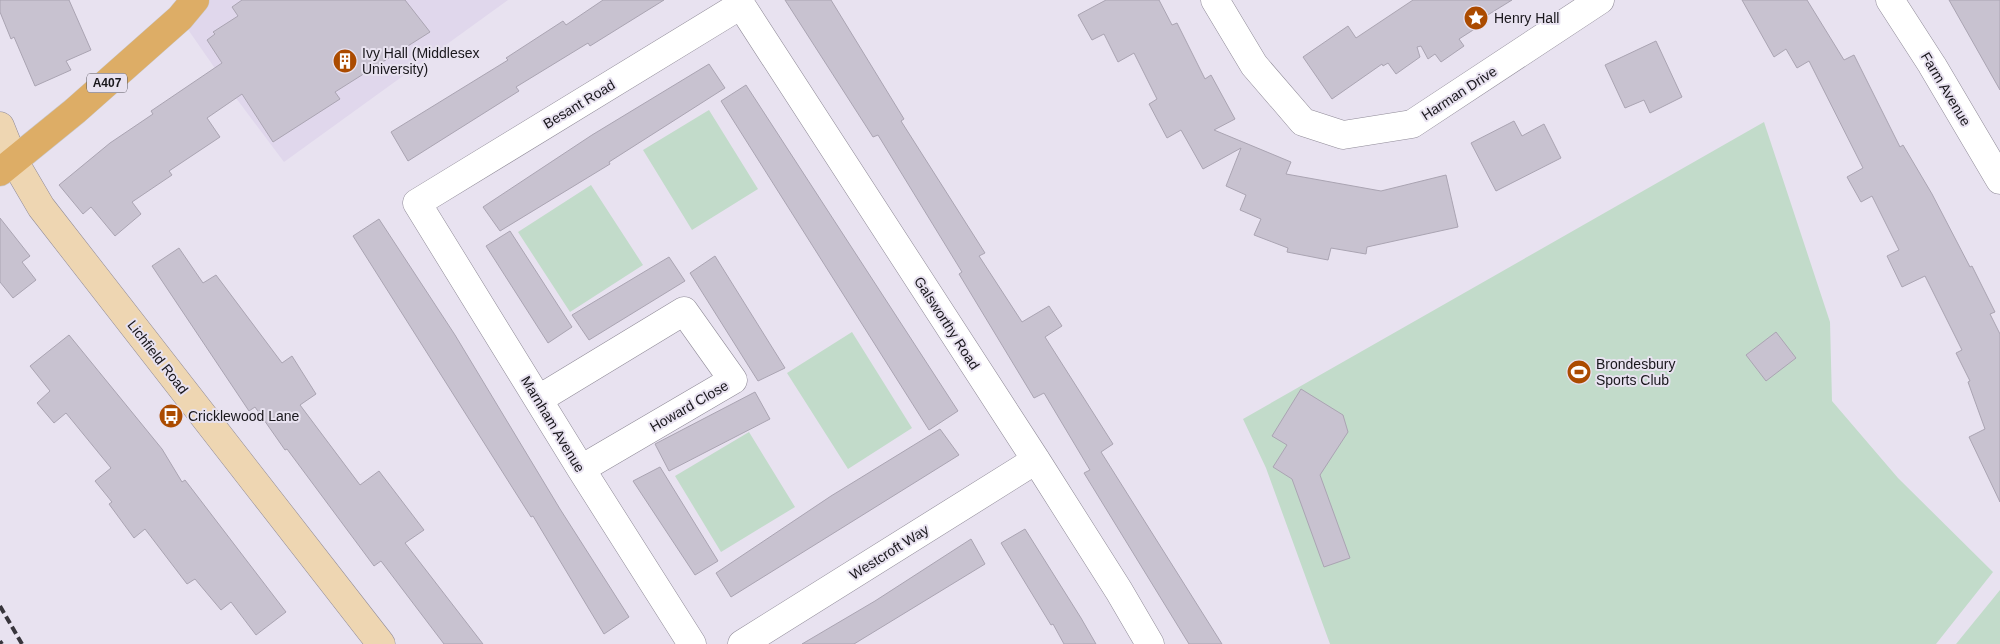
<svg xmlns="http://www.w3.org/2000/svg" width="2000" height="644" font-family="Arial,sans-serif">
	<style>
		.built { fill: #e0d7ec }
		.green { fill: #c2dbca }
		.building { fill: #c8c2d0; stroke: #aaa4b2 }
		.lines { fill: none; stroke-linecap: round; stroke-linejoin: round }
		.street-casing { stroke: #8f8a97; stroke-width: 29 }
		.secondary-casing { stroke: #8f8a97; stroke-width: 29 }
		.primary-casing { stroke: #c8c7c9; stroke-width: 29 }
		.street { stroke: #fff; stroke-width: 28 }
		.secondary { stroke: #eed6b2; stroke-width: 28 }
		.primary { stroke: #ddad66; stroke-width: 28 }
		.rail { stroke: #38353c; stroke-width: 4; stroke-dasharray: 8 4; stroke-linecap: butt }
		.labels { text-anchor: middle; dominant-baseline: central; stroke-width: 4; stroke-linejoin: round; paint-order: stroke }
		.shield { fill: #e8e2f0; stroke: #57545c; stroke-width: 1 }
		.shield-label { font-size: 12px; font-weight: bold; fill: #19171c }
		.poi-label { font-size: 14px; fill: #19171c; stroke: #e8e2f0; text-anchor: start }
		.street-label { font-size: 14px; fill: #19171c; stroke: #e8e2f0 }
	</style>
	<rect width="100%" height="100%" fill="#e8e2f0"/>
	<path class="built" d="M 200,0 L 508,0 L 284,162 L 230,90 L 180,18 Z"/>
	<path class="green" d="M 709,110 L 758,189 L 692,230 L 643,150 Z
		M 1764,122 L 1830,322 L 1832,401 L 1898,478 L 1993,572 L 1936,644 L 1330,644 L 1266,468 L 1243,419 Z
		M 591,185 L 643,265 L 570,312 L 518,232 Z
		M 852,332 L 912,428 L 848,469 L 787,373 Z
		M 749,432 L 795,507 L 721,552 L 675,476 Z
		M 2000,590 L 2000,644 L 1956,644 Z"/>
	<path class="building" d="M 0,0 L 69,0 L 91,50 L 66,61 L 71,70 L 35,86 L 14,37 L 11,39 L 0,12 Z
		M 242,0 L 405,0 L 430,32 L 335,92 L 340,99 L 273,142 L 242,94 L 207,118 L 220,137 L 169,171 L 172,175 L 132,202 L 141,214 L 115,236 L 91,207 L 83,214 L 59,185 L 110,143 L 153,114 L 151,111 L 222,63 L 207,40 L 215,34 L 213,32 L 238,16 L 232,7 Z
		M 603,0 L 664,0 L 590,46 L 588,43 L 516,87 L 519,91 L 408,161 L 391,132 L 508,60 L 506,58 L 563,21 L 566,25 Z
		M 785,0 L 831,0 L 904,119 L 901,121 L 985,253 L 979,256 L 1022,322 L 1049,306 L 1062,326 L 1045,337 L 1113,444 L 1101,452 L 1222,644 L 1189,644 L 1084,473 L 1090,470 L 1044,393 L 1034,398 L 959,274 L 962,272 L 878,135 L 873,137 Z
		M 1106,0 L 1159,0 L 1172,25 L 1177,23 L 1205,79 L 1211,75 L 1235,119 L 1214,130 L 1291,162 L 1286,174 L 1381,191 L 1446,175 L 1458,227 L 1367,247 L 1366,254 L 1331,248 L 1328,260 L 1287,252 L 1288,248 L 1254,235 L 1261,219 L 1240,210 L 1246,195 L 1226,186 L 1241,148 L 1203,169 L 1181,130 L 1167,138 L 1149,104 L 1157,99 L 1134,53 L 1118,62 L 1104,34 L 1092,40 L 1078,15 Z
		M 1413,0 L 1512,0 L 1478,21 L 1481,25 L 1459,39 L 1464,46 L 1441,62 L 1435,54 L 1428,59 L 1421,46 L 1417,47 L 1420,57 L 1396,74 L 1388,63 L 1383,66 L 1382,64 L 1332,99 L 1303,57 L 1348,26 L 1356,38 Z
		M 1742,0 L 1807,0 L 1844,60 L 1854,55 L 1900,147 L 1903,145 L 1932,194 L 1970,267 L 1972,266 L 1995,312 L 1990,314 L 2000,334 L 2000,502 L 1969,437 L 1985,429 L 1968,382 L 1970,381 L 1956,353 L 1962,350 L 1925,276 L 1902,287 L 1887,256 L 1899,250 L 1872,196 L 1861,202 L 1847,177 L 1863,168 L 1809,61 L 1797,68 L 1786,49 L 1774,57 Z
		M 1949,0 L 2000,0 L 2000,90 Z
		M 1656,41 L 1682,97 L 1650,113 L 1644,100 L 1625,108 L 1605,65 Z
		M 709,64 L 725,88 L 609,162 L 610,164 L 500,231 L 483,207 L 592,135 Z
		M 746,85 L 958,411 L 929,430 L 721,101 Z
		M 1514,121 L 1522,136 L 1544,124 L 1561,158 L 1496,191 L 1471,143 Z
		M 0,218 L 30,256 L 22,262 L 36,280 L 13,298 L 0,282 Z
		M 379,219 L 455,335 L 560,509 L 629,617 L 604,634 L 533,516 L 531,517 L 353,236 Z
		M 510,231 L 572,327 L 548,343 L 486,246 Z
		M 179,248 L 203,283 L 216,275 L 282,363 L 292,356 L 316,394 L 300,405 L 360,485 L 379,471 L 424,530 L 405,543 L 483,644 L 444,644 L 381,561 L 374,566 L 287,449 L 285,450 L 255,407 L 249,411 L 152,266 Z
		M 715,256 L 785,368 L 758,381 L 690,273 Z
		M 669,257 L 685,281 L 589,340 L 572,315 Z
		M 1776,332 L 1796,358 L 1766,381 L 1746,355 Z
		M 69,335 L 162,449 L 182,482 L 185,480 L 286,612 L 256,635 L 231,602 L 221,610 L 195,579 L 187,584 L 145,529 L 134,538 L 109,504 L 112,502 L 95,481 L 111,468 L 66,413 L 54,423 L 37,403 L 50,391 L 30,366 Z
		M 1301,389 L 1343,415 L 1348,432 L 1320,475 L 1350,558 L 1324,567 L 1292,479 L 1273,467 L 1287,445 L 1272,436 Z
		M 755,392 L 770,419 L 669,471 L 655,444 Z
		M 940,429 L 959,455 L 731,597 L 716,573 L 831,496 Z
		M 660,467 L 718,561 L 695,575 L 633,481 Z
		M 1025,529 L 1081,618 L 1096,644 L 1064,644 L 1053,624 L 1051,625 L 1001,543 Z
		M 971,539 L 985,564 L 854,644 L 802,644 L 875,601 Z"/>
	<g class="lines">
		<defs>
			<path id="street" d="M 1215,0 L 1254,65 L 1303,122 L 1343,135 L 1412,124 L 1600,0
				M 1890,0 L 1932,65 L 2000,180
				M 539,399 L 684,311 L 733,380 L 581,469
				M 692,644 L 581,469 L 417,203 L 741,5 L 1036,460 L 1119,591 L 1150,644
				M 742,644 L 1036,460"/>
			<path id="secondary" d="M 0,126 L 14,161 L 41,207 L 381,644"/>
			<path id="primary" d="M 0,172 L 75,111 L 180,18 L 195,0"/>
		</defs>
		<use href="#street" class="street-casing"/>
		<use href="#secondary" class="secondary-casing"/>
		<use href="#primary" class="primary-casing"/>
		<use href="#street" class="street"/>
		<use href="#secondary" class="secondary"/>
		<use href="#primary" class="primary"/>
		<path class="rail" d="M 0,606 L 22,644
			M 0,641 L 2,644"/>
	</g>
	<defs>
		<symbol id="sight-disc" viewBox="-11 -11 22 22"><circle r="9.5" fill="#ab4b00" stroke="#e8e2f0"/><path d="M0-6L1.8-2.2L6-1.7L2.9 1.2L3.7 5.4L0 3.3L-3.7 5.4L-2.9 1.2L-6-1.7L-1.8-2.2Z" fill="#fff"/></symbol>
		<symbol id="building-disc" viewBox="-11 -11 22 22"><circle r="9.5" fill="#ab4b00" stroke="#e8e2f0"/><path d="M-4-6H4V6H1V3H-1V6H-4ZM-2.5-4.3h1.7v1.8h-1.7ZM.8-4.3h1.7v1.8H.8ZM-2.5-1h1.7V.8h-1.7ZM.8-1h1.7V.8H.8Z" fill="#fff"/></symbol>
		<symbol id="stadium-disc" viewBox="-11 -11 22 22"><circle r="9.5" fill="#ab4b00" stroke="#e8e2f0"/><path d="M0-5a6.5 5 0 1 0 0 10a6.5 5 0 1 0 0-10ZM-3.5-1.8h7v3.6h-7Z" fill="#fff"/></symbol>
		<symbol id="bus-disc" viewBox="-11 -11 22 22"><circle r="9.5" fill="#ab4b00" stroke="#e8e2f0"/><path d="M-5-6H5V4H4V6H2V4H-2V6H-4V4H-5ZM-3.5-4V0h7V-4ZM-3.5 1.2v1.5H-2V1.2ZM2 1.2v1.5H3.5V1.2Z" fill="#fff"/></symbol>
	</defs>
	<g fill-rule="evenodd">
		<use href="#sight-disc" x="1462" y="4" width="28" height="28"/>
		<use href="#building-disc" x="331" y="47" width="28" height="28"/>
		<use href="#stadium-disc" x="1565" y="358" width="28" height="28"/>
		<use href="#bus-disc" x="157" y="402" width="28" height="28"/>
	</g>
	<g class="labels">
		<rect class="shield" x="87" y="73.5" width="40" height="19" rx="4"/>
		<g class="shield-label">
			<text x="107" y="83">A407</text>
		</g>
		<g class="poi-label">
			<text x="1494" y="18">Henry Hall</text>
			<text x="362" y="53">Ivy Hall (Middlesex<tspan x="362" dy="16">University)</tspan></text>
			<text x="1596" y="364">Brondesbury<tspan x="1596" dy="16">Sports Club</tspan></text>
			<text x="188" y="416">Cricklewood Lane</text>
		</g>
		<g class="street-label">
			<text transform="translate(1946 89) rotate(59)">Farm Avenue</text>
			<text transform="translate(1459 93) rotate(-33)">Harman Drive</text>
			<text transform="translate(579 104) rotate(-31)">Besant Road</text>
			<text transform="translate(947 323) rotate(57)">Galsworthy Road</text>
			<text transform="translate(158 357) rotate(52)">Lichfield Road</text>
			<text transform="translate(689 406) rotate(-30)">Howard Close</text>
			<text transform="translate(553 424) rotate(59)">Marnham Avenue</text>
			<text transform="translate(889 552) rotate(-32)">Westcroft Way</text>
		</g>
	</g>
</svg>
